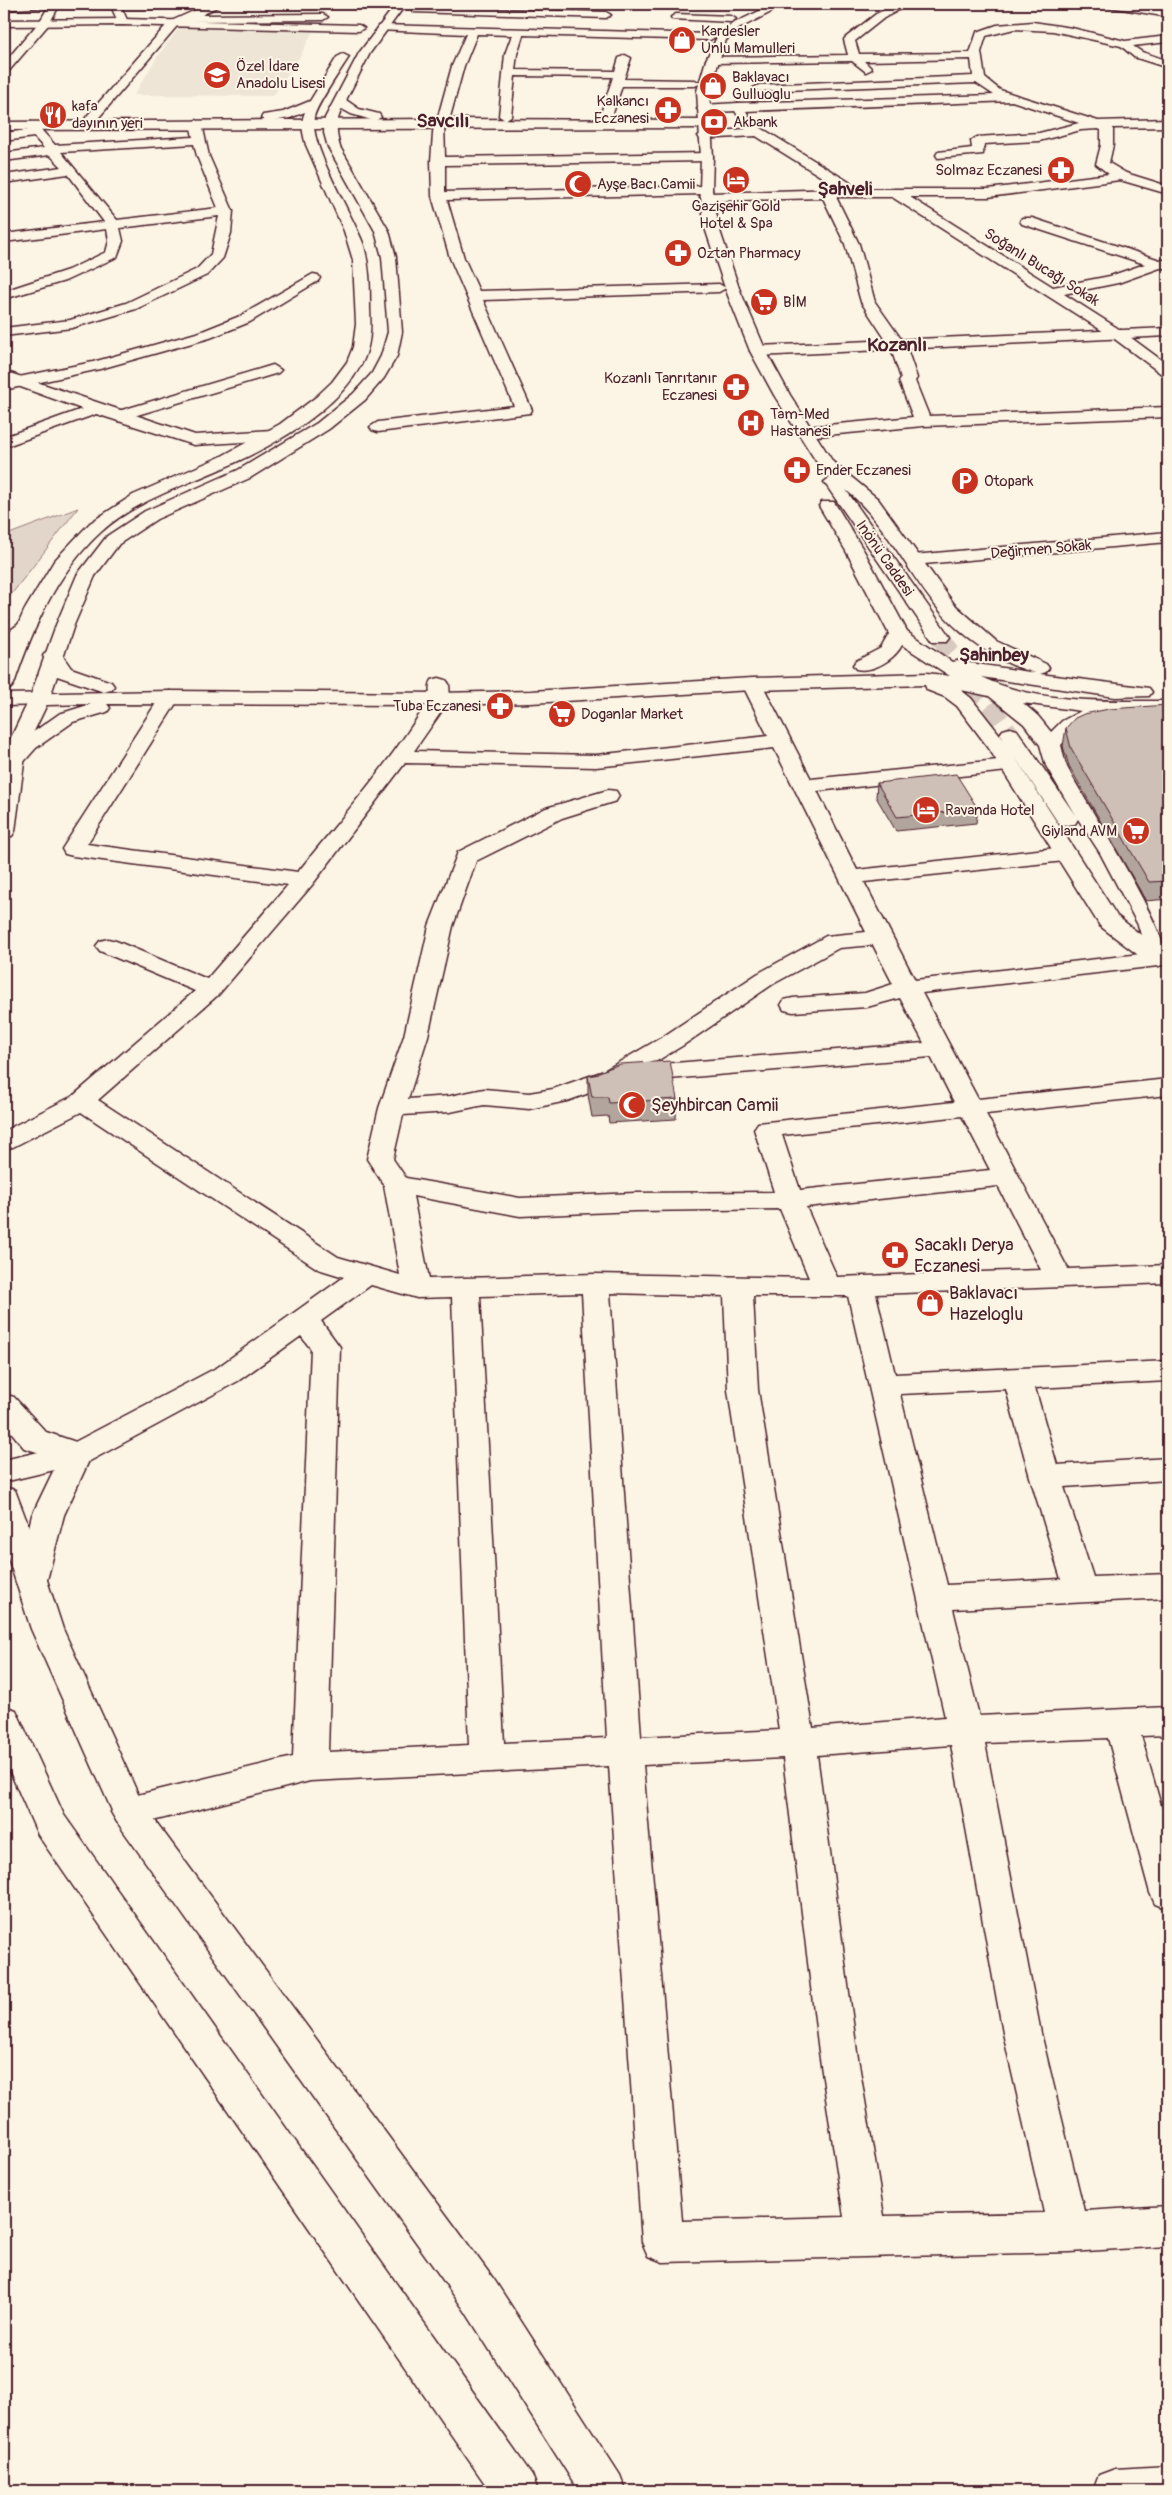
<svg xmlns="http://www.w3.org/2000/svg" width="1172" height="2495" font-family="Pangolin,sans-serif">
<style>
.built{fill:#eee5d7}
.green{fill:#e2d5ca;stroke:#967a7a}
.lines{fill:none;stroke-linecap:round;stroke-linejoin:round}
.primary-tunnel{stroke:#d8cac0;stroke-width:19;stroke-dasharray:19 9;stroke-linecap:butt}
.minor-casing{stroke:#4a1f2b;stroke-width:3}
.tertiary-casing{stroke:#4a1f2b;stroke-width:3}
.secondary-casing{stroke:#4a1f2b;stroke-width:3}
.primary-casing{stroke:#4a1f2b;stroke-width:3}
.minor{fill:#fcf5e5;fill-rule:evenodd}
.tertiary{fill:#fcf5e5;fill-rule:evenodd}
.secondary{fill:#fcf5e5;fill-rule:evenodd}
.primary{fill:#fcf5e5;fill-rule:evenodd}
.wall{fill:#b2a59d;stroke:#4a1f2b}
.building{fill:#cfc0b7;stroke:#4a1f2b}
.labels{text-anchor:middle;stroke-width:4;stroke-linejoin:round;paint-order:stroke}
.far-poi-label{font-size:15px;fill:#4a1f2b;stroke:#fcf5e5;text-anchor:start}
.far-street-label{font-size:15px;fill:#4a1f2b;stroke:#fcf5e5}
.poi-label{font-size:18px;fill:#4a1f2b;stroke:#fcf5e5;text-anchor:start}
.far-district-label{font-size:19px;font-weight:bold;fill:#4a1f2b;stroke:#fcf5e5}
</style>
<rect width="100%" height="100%" fill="#fcf5e5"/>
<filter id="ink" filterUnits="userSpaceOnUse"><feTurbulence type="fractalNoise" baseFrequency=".02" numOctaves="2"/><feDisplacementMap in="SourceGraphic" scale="10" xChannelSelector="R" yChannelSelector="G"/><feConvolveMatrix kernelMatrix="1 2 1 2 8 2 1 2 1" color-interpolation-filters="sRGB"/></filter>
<g filter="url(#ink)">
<polygon class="built" points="179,28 313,31 301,55 273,96 134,95 159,54"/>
<polygon class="green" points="78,508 4,604 4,536"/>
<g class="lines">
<polyline class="primary-tunnel" points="940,637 1010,734"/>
<g class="minor-casing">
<g id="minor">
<polygon points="4,4 48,4 43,7 4,10"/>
<polygon points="50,4 60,4 49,24 8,72 4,73 4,63 40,21"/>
<polygon points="110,4 120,4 128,22 127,24 119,24"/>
<polygon points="209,4 222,4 202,15 323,14 328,17 323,20 189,21 177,26 95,122 87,122 85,119 87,116 169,22"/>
<path d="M897,4H910L884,18L855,41L859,54L970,53L977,32L997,25L1033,22L1072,28L1125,41L1168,36V42L1133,46L1142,52L1168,61V68L1134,57L1121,46L1053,31L1014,29L986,36L981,52L985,78L1000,90L1098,121L1168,119V127L1113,128V145L1109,163L1126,173L1168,186V194L1120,180L988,197H910L1053,287L1110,276L1145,264L1022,224L1020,221L1022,218H1032L1160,260H1168V268H1160L1118,283L1064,294L1122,331L1168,365V377L1163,375L1112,337L892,197H836L859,244L875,302L906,346L917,378L915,381L929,416L1168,407V417L923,426L806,437L800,435L798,432L800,429L806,427L913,417L899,381L901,378L890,346L861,302L845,244L823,198L707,201L700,197L703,194L447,200L464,258L479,291L719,284L726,288L719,292L483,300L532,410L530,413L378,432L372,430L370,427L378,422L514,406L450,258L432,196L431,161L434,120H442L444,123L445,157L707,153L713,157L707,161L445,165V192L706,186L712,190L710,193L841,189L756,136L700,139L698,136L704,132L746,129L735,111L703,113L697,109L703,105L738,103L994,95L976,83L759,91L753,88L759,85L973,76L971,59L864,61L872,69L866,72L852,61L712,63L706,60L712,57L848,55L844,40L845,38L876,14ZM1012,101L1079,123L1039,133L977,137L971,141L972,148L938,152L936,155L938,158L983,154L984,144L1039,141L1081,130L1098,129L1101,130V145L1096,164L1109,174L988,189H855L849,182L753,123L746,111Z"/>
<polygon points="1105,4 1127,4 1168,11 1168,17 1110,7"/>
<polygon points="417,7 606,12 611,15 606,18 413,12 413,8"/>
<polygon points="676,14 731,16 736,19 731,22 672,19 671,17"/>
<polygon points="382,25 710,34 715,37 710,40 523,35 517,54 515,70 615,71 619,58 625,55 631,58 624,79 695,80 701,83 695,86 622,86 612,116 606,120 600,116 613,77 515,76 511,116 505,120 499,116 505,54 512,35 477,34 464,66 450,117 444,121 438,117 452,66 466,34 378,30 378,26"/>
<path d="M196,120L202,124L209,156L233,211L231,233L223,258L207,275L136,309L72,328L4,336V328L70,320L126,303L197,269L211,254L219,216L120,228L123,241L117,257L65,281L4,299V291L68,270L106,252L109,241L107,229L4,242V234L104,222L68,174L4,183V175L62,167L50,155L4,161V153L44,148L34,137L4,141V133L28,130L25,126L31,122L35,123L55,145L193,137L190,124ZM194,144L197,156L218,208L117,220L61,152Z"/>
<polygon points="313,274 318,275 320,278 318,281 250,322 210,338 100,369 4,390 4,380 93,362 200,332 240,316"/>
<polygon points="273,365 281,370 278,373 124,419 118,421 110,416 112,413"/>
<polygon points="96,404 102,406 104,409 102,412 4,447 4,437"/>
<polygon points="1168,532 1168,542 913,565 907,564 904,560 907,556 913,555"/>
<path d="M439,678L446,680L449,684L450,699L414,751L596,755L768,736L742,684L745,680H759L762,684L811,779L1008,759L1015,761L1018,765L1015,769L1008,771L817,791L857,870L1065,847L1073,849L1076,854L1073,859L1065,861L864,882L915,980L1158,952L1168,957L1166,964L1158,966L922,993L978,1099L1168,1079V1095L986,1114L1068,1269L1168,1265V1283L876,1294L895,1374L1168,1361V1381L1035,1388L1057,1465L1168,1458V1480L1064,1487L1093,1577L1168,1574V1598L953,1609L979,1716L1168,1707V1735L1141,1736L1168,1830V1909L1155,1904L1150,1893L1108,1738L985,1743L1041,2033L1084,2211L1168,2206V2246L1069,2252L663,2262L648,2256L642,2242L609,1766L310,1781L129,1827L117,1822L111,1812L117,1802L129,1797L293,1757L311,1349L301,1336L238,1381L88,1462L4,1482V1460L69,1445L218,1367L344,1277L318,1269L81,1112L13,1147L4,1149V1131L73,1096L195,991L100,951L96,946L100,941L108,939L116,941L207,979L288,885L73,856L65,854L62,849L160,697L163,693L170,691L177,693L180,697L87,844L298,872C342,817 391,762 428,701C432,695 427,687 432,680ZM774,748L866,932L826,936L757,974L664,1036L604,1071L553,1089L529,1093L484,1089L450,1096L408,1099L428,1036L453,926L476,861L562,818L616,801L619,796L616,791L608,790L546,808L458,852L429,926L404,1036L379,1108L367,1159L384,1185L400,1275L338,1257L98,1100L219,994L312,885L405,763L596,767ZM873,945L893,984L865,993L793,998L784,1000L781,1005L784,1010L793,1012L867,1007L900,998L924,1043L650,1065L682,1046L773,984L839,948ZM931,1057L954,1102L758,1123L754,1129L774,1192L635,1193L520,1198L406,1178L393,1159L403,1115L450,1112L484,1105L529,1109L567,1101L625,1080L633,1082ZM962,1116L990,1170L800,1190L782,1135ZM998,1186L1041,1270L837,1277L806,1207ZM413,1196L520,1216L635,1211L780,1209L809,1278L595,1274L429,1279ZM371,1285L417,1298L452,1297L469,1745L328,1752L340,1347L321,1321ZM582,1293L607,1738L504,1743L480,1296ZM610,1293L724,1296L728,1390L779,1730L641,1737ZM753,1296H848L945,1717L813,1728L758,1390ZM1006,1389L1030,1477L1061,1579L947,1585L900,1394ZM951,1745L1003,2033L1044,2213L884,2216L857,2052L817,1755ZM783,1758L819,2052L844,2217L682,2221L643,1765Z"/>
<polygon points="1168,2466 1168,2491 1093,2491 1099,2475 1115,2469"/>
</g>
</g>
<g class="tertiary-casing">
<g id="tertiary">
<polygon points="123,19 359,25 364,28 359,31 123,25 4,26 4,20"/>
<polygon points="438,119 705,120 711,124 705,128 4,130 4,122"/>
<polygon points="1168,328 1168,336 758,356 750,351 758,346"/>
<polygon points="4,371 195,435 272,430 280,435 272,440 194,445 90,412 4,381"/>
</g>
</g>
<g class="secondary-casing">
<g id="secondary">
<path d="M396,4H406L370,53L346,100L359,109L379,114L381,117L375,121L351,114L342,109C335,122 336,133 340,147L389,231L396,257L402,332L397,356L384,378L365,400L329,429L250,478L157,519L119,544L95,576L74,625L49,700L26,748L15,831L12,836L4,837L6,748L29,700L56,625L77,575L107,536L145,511L238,470L317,423L353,394L372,373L381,356L388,332L382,257L375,231L328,147L324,133L325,118L359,53Z"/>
<path d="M343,54L349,57C340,71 317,104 314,117C309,146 352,214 363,243C370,265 370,286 370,309C371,328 371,347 361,365C332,418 256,455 202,477C167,492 129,506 101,532C56,573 33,628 14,684L11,688L4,690V658L24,611L54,561L90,523L133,495L220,457L280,424L316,397L332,382L347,362L353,347L356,324L353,260L344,231L306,145C303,134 300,123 305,112L290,118L267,122L261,118L263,115L283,112L310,101L337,57Z"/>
<polygon points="4,1394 14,1397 46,1432 88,1446 92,1454 64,1515 47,1580 63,1629 142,1803 495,2281 620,2475 626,2491 579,2491 465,2311 117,1822 31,1629 4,1545 4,1487 15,1490 29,1527 32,1515 59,1459 24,1448 4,1423"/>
<polygon points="4,1706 16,1710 64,1815 532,2475 538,2491 490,2491 38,1835 4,1758"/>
</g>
</g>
<g class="primary-casing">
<g id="primary">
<path d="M774,4H787L740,28L726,40L709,91L713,157L712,190L719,228L739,288L766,351L790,395L833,462L878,499L954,604L996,641L1046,664L1049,668L1046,672L1040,674L1149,688L1152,692L1149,696L1115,697L981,677C1038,704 1106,701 1168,701V713H1107L1076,729L1061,745C1063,752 1064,760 1067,767C1083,800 1172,933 1166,964L1158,966L1150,964L1100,926L988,747L957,706L945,697L927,690L925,685L752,690L531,703L440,705L107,704L110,708L107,712L73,722L36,748L21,765L14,767L7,765L4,761L22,740L59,714L91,704L4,706V694L170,691L440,693L531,691L752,678L927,673L950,676L902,645C895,659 873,673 856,669L853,665L856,661L881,648L889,634L846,551L819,506L822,502H834L864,551L907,631L952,662L957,661L1036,673C1000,664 964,639 940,611C907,572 886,523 846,490L950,637L947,641H933L824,482L831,477L821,469L774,395L750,351L725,288L705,228L700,190L701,157L697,91L706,60L717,37L732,24ZM961,690L989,696L1024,724L1040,745L1046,766L1075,815L1017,730L1010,728L1003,730L1000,734L1004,740L971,698ZM1023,703L1081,711L1062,721L1051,732L1038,716ZM1013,754L1059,824L1067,825L1075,824L1078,819L1100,853L1138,925L1141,935L1117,916Z"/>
<path d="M27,621L34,623L36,627C30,637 15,647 4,650V635L20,623Z"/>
<polygon points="53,650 60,652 71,668 111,682 114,686 111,690 104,692 57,676 43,656 46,652"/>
</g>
</g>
<use href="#minor" class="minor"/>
<use href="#tertiary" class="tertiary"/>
<use href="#secondary" class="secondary"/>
<use href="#primary" class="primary"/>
</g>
<g class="wall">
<polygon points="1168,705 1168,899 1146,901 1069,766 1063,746 1066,728"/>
<polygon points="877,783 978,809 976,823 896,831 876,797"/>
<polygon points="599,1074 677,1099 676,1119 609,1123 608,1116 592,1117 588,1095 588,1076"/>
</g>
<g class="building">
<polygon points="1168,705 1168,881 1149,882 1071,748 1066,728 1075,718 1084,714 1109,709"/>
<polygon points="956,774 978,809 897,817 877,783"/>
<polygon points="670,1061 677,1099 609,1103 608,1097 592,1097 588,1076 599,1074 599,1072 620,1064"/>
</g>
</g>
<defs>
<g id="shop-disc" transform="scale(1.4375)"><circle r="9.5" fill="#c8321e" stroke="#fcf5e5"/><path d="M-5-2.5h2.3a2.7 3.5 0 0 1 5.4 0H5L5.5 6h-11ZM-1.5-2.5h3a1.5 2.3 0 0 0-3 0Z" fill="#fff"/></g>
<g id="school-disc" transform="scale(1.4375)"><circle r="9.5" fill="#c8321e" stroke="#fcf5e5"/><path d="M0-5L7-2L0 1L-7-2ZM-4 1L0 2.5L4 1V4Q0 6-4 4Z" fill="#fff"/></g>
<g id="pharmacy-disc" transform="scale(1.4375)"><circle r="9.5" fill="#c8321e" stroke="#fcf5e5"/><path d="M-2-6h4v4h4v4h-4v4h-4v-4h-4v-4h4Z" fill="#fff"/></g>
<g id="restaurant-disc" transform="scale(1.4375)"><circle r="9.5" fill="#c8321e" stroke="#fcf5e5"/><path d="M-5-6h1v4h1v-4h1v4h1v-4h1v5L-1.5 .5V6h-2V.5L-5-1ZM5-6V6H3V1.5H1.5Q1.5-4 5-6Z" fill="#fff"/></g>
<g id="bank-disc" transform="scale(1.4375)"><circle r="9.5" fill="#c8321e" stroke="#fcf5e5"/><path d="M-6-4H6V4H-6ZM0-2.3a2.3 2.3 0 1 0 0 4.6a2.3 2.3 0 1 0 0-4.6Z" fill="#fff"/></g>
<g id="hotel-disc" transform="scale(1.4375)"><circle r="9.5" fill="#c8321e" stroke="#fcf5e5"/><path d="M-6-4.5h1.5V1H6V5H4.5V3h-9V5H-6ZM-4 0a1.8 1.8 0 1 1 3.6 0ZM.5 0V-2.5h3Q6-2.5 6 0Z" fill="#fff"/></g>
<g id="mosque-disc" transform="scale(1.4375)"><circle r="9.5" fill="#c8321e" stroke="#fcf5e5"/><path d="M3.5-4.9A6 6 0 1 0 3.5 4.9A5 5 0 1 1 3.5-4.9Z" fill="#fff"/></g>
<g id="supermarket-disc" transform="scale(1.4375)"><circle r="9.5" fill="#c8321e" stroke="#fcf5e5"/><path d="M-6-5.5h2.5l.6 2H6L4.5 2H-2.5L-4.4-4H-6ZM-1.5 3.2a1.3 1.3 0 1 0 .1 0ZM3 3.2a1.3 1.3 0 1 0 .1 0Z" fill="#fff"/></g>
<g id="hospital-disc" transform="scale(1.4375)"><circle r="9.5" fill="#c8321e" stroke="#fcf5e5"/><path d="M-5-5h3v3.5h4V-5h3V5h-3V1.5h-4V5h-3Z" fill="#fff"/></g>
<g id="parking-disc" transform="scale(1.4375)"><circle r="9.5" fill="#c8321e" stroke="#fcf5e5"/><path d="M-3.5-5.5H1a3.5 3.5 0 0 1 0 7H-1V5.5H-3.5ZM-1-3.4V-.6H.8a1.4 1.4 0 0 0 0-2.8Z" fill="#fff"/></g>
</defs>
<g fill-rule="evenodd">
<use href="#shop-disc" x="682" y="40"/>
<use href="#school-disc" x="217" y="75"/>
<use href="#shop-disc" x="713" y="86"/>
<use href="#pharmacy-disc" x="668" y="110"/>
<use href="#restaurant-disc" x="53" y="115"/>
<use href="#bank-disc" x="714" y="122"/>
<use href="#pharmacy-disc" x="1061" y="170"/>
<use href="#hotel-disc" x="736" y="180"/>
<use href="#mosque-disc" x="578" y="184"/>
<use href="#pharmacy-disc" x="678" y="253"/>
<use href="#supermarket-disc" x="764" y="302"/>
<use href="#pharmacy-disc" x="736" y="387"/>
<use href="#hospital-disc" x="751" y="423"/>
<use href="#pharmacy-disc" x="797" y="470"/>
<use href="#parking-disc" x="965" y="481"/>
<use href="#pharmacy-disc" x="500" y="706"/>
<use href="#supermarket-disc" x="562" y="714"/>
<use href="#hotel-disc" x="926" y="810"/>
<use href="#supermarket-disc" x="1136" y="831"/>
<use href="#mosque-disc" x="632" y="1105"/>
<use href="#pharmacy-disc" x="895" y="1255"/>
<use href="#shop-disc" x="930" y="1303"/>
</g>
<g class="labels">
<g class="far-poi-label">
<text x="701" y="36">Kardesler<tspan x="701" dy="17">Unlu Mamulleri</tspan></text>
<text x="236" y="71">Özel İdare<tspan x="236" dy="17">Anadolu Lisesi</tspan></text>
<text x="732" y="82">Baklavacı<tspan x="732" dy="17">Gulluoglu</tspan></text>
<text x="649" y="106" text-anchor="end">Kalkancı<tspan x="649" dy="17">Eczanesi</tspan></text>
<text x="72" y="111">kafa<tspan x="72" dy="17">dayının yeri</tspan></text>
<text x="733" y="127">Akbank</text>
<text x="1042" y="175" text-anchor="end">Solmaz Eczanesi</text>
<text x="597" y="189">Ayşe Bacı Camii</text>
<text x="736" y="211" text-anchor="middle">Gazişehir Gold<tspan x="736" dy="17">Hotel &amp; Spa</tspan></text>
<text x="697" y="258">Oztan Pharmacy</text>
<text x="783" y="307">BİM</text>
<text x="717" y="383" text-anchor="end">Kozanlı Tanrıtanır<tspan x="717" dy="17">Eczanesi</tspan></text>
<text x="770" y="419">Tam-Med<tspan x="770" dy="17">Hastanesi</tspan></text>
<text x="816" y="475">Ender Eczanesi</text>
<text x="984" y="486">Otopark</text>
<text x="481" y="711" text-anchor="end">Tuba Eczanesi</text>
<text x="581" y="719">Doganlar Market</text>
<text x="945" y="815">Ravanda Hotel</text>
<text x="1117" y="836" text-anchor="end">Giyland AVM</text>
</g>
<g class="far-street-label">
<text transform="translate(1042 267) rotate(32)" y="5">Soğanlı Bucağı Sokak</text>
<text transform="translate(1041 549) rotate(-5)" y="5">Değirmen Sokak</text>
<text transform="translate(885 558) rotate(55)" y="5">Inönü Caddesi</text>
</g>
<g class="poi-label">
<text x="651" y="1111">Şeyhbircan Camii</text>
<text x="914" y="1251">Sacaklı Derya<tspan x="914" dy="21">Eczanesi</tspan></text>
<text x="949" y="1299">Baklavacı<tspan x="949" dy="21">Hazeloglu</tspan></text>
</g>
<g class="far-district-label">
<text x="443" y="127">Savcılı</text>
<text x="845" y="195">Şahveli</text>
<text x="897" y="351">Kozanlı</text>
<text x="994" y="661">Şahinbey</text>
</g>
</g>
<rect width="1172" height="2495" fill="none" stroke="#fcf5e5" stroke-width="20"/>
<rect x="10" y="10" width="1152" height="2475" fill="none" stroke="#4a1f2b" stroke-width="2" filter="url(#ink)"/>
</svg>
